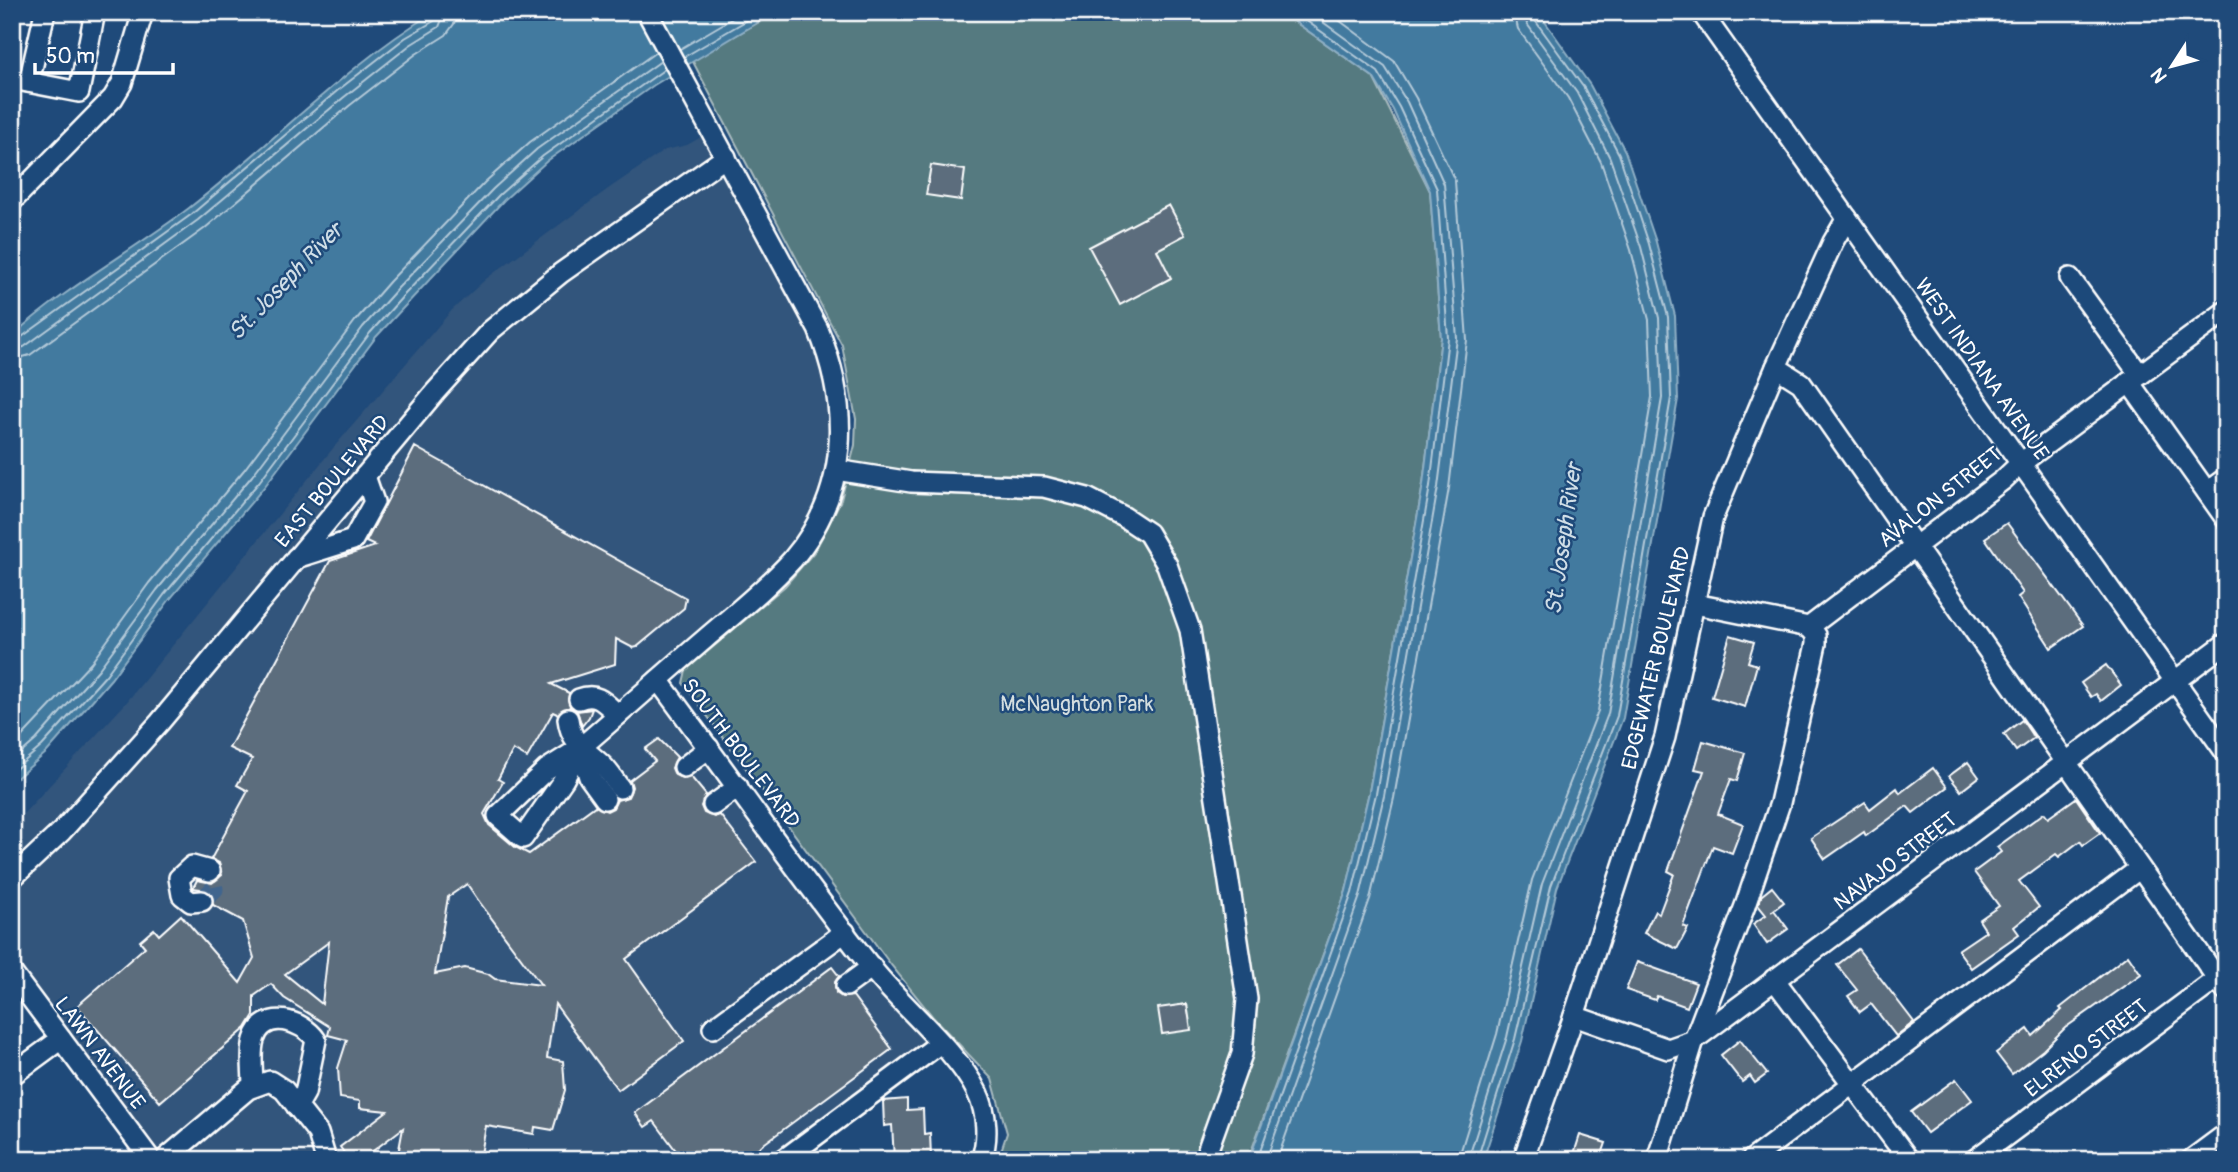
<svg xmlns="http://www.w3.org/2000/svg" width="2238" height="1172" font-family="Pangolin,sans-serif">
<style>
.built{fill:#31547b}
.green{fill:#557a80;stroke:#aabcc0;stroke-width:2}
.water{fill:#437a9f;stroke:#8eafc5;stroke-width:2}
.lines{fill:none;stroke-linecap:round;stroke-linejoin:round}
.shore{stroke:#b4cad9;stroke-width:2}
.building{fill:#5c6d7d;stroke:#fff;stroke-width:2;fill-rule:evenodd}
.minor-tunnel{stroke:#41658e;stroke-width:19;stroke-dasharray:19 10;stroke-linecap:butt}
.minor-casing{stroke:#fff;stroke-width:24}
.minor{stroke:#1f4a7a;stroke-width:19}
.labels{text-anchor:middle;stroke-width:5;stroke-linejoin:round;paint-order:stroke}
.street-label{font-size:21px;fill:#fff;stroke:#1f4a7a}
.park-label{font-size:21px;fill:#d4dedf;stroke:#1f4a7a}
.water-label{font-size:23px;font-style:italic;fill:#d0dee7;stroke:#1f4a7a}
</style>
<rect width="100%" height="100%" fill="#1f4a7a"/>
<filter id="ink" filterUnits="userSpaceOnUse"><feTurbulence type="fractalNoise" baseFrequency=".0143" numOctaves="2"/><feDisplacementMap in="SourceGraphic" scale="14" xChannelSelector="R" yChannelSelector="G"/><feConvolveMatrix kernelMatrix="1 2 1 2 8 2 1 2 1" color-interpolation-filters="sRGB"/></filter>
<g filter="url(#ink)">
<polygon class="built" points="710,132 829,361 834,470 791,558 656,680 937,1044 780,1160 151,1160 12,973 12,826 125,704 334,447 452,310 487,278 608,189 665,150 687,145"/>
<polygon class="green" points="777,12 1281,12 1373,77 1430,191 1441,338 1423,484 1369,792 1346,891 1248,1160 998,1160 1007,1133 992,1079 933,1017 891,965 683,683 686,670 785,586 815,551 841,500 855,445 856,419 842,345 692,60"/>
<g class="water">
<path d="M434,12H775L654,85L547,161L504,200L376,337L265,486L170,599L111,679L47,752L12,782V336C66,287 131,252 189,208C272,144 344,67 434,12Z"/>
<polygon points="1281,12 1538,12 1590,85 1625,151 1656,242 1675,316 1678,399 1623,718 1557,888 1522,1041 1483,1160 1249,1160 1346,891 1369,792 1423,484 1441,338 1430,191 1393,110 1373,77"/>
</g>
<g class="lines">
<g class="shore">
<polyline points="680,49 743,12"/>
<polyline points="684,57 761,12"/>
<polyline points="12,341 19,339 192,214 337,91 405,38 434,21 437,12"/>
<polyline points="12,349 24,347 198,220 343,98 410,45 439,27 445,12"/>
<polyline points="12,360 30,355 204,229 349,106 416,54 446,35 454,24 456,12"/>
<polyline points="12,747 91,663 149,583 244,470 355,321 390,281 485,182 530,142 656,52"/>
<polyline points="12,761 36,740 99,669 157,590 252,476 363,327 398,288 493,189 537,149 661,61"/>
<polyline points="12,772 42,746 106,675 164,595 259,482 370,333 405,294 499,195 543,156 665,69"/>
<polyline points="1257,1160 1352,893 1376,794 1430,486 1448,338 1437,189 1399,107 1378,72 1294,12"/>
<polyline points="1266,1160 1360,896 1384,796 1438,487 1457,338 1444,184 1407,102 1385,67 1309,12"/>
<polyline points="1277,1160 1370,899 1394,798 1449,488 1467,340 1455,181 1416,98 1394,61 1328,12"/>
<polyline points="1458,1160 1497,1034 1532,880 1598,711 1652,397 1649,320 1631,250 1601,162 1568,98 1518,29 1514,12"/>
<polyline points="1468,1160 1507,1037 1542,884 1608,714 1662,398 1659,318 1641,247 1610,158 1577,93 1527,24 1524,12"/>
<polyline points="1477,1160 1515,1039 1551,886 1617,716 1671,398 1668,317 1649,244 1619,154 1584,88 1534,19 1533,12"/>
</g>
</g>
<g class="building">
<polygon points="931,165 965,170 961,200 926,195"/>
<polygon points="1169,205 1185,235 1157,250 1171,278 1120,305 1089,247"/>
<path d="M415,447L686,598L684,608L637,647L633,648L616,639L615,664L551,684L569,693L570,707L557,714L553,712L527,758L513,750L498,779L503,782L484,814L489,825L515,847L529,854L595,806L607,811L613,808L617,800L628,797L632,787L630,780L655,761L645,749L659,739L677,757L672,768L675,775L685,779L691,777L706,795L701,806L704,813L714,817L720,815L756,862L626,959L684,1041L618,1090L555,1004L547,1058L563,1061L565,1090L553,1130L535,1127L534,1134L486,1126L480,1160H397L403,1128L361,1160H349L340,1147L387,1111L360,1108V1101L340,1098L338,1068L347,1040L328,1035L330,1027L284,998L271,984L254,996V1015L246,1028L160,1102L77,1006L145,947L140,941L154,929L159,935L181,915L240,983L254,958L243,921L213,905L212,895L208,890L193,888L197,880L212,883L222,875L219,863L211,859L248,791L237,785L252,759L229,748L330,561L375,546L366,542ZM467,884L478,900L541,985L495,979L488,974L465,968L435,974L448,897ZM329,942L322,1004L285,974Z"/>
<polygon points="2007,523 2083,626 2051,648 2018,597 2023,593 1985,538"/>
<polygon points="1730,635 1754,642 1748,662 1757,665 1745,707 1712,697"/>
<polygon points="2106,665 2121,685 2101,701 2096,694 2091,697 2081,683"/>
<polygon points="592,709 589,717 582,726 577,711"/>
<polygon points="2022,720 2034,738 2016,751 2004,734"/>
<polygon points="1703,741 1745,753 1737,781 1731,779 1718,814 1743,824 1732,853 1713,846 1683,926 1688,928 1677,949 1644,933 1655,911 1659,914 1674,874 1668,871 1704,771 1695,769"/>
<polygon points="1968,762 1979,777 1961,791 1949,776"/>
<polygon points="1933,768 1947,787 1913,813 1907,806 1866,836 1864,832 1825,859 1811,838 1865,802 1870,809 1897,788 1900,793"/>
<polygon points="2076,798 2100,833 2083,845 2080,841 2059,857 2056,854 2019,881 2039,907 2014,927 2019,934 1971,968 1958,950 1986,931 1979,920 1999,906 1974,872 2001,852 1997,847 2044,813 2048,818"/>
<polygon points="1772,887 1784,902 1771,912 1774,910 1788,929 1767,944 1753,924 1766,915 1758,905 1762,895"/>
<polygon points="1858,949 1914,1022 1896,1036 1871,1004 1860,1012 1848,996 1857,990 1837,965"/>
<polygon points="2128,955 2141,974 2065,1028 2043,1050 2012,1074 1996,1053 2028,1029 2033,1036 2062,1010 2060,1008"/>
<polygon points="1637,962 1696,983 1687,1007 1657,996 1655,1000 1626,990"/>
<polygon points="832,967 839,976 835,982 836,993 842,997 853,996 892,1049 742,1160 683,1160 654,1121 645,1127 635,1113"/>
<polygon points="1187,1004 1191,1030 1162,1034 1158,1008"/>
<polygon points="1740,1040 1767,1074 1755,1083 1750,1076 1742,1082 1721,1055"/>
<polygon points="1956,1079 1972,1100 1927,1133 1911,1112"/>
<polygon points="907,1099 907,1110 923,1109 924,1134 930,1133 931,1157 894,1159 892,1125 884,1126 883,1101"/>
<polygon points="1580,1135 1606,1143 1600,1160 1572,1160"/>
</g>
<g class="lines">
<polyline class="minor-tunnel" points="202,901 214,889 210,871"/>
<g class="minor-casing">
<g id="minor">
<polyline points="1701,12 2226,753"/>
<polyline points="12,79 79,92 95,12"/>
<polyline points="29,82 45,12"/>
<polyline points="12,201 113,98 122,83 143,12"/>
<polyline points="2070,278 2140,375"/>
<polyline points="1776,367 1801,383 2226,991"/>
<polyline points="2129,382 2226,519"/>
<polyline points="836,470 911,482 1044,487 1087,498 1124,517 1148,533 1167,565 1190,630 1247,999 1242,1054 1204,1160"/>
<polyline points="2207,492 2226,478"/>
<polyline points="296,558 353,540 374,502 365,476"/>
<polyline points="1695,604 1809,627 2003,480 2021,463 2226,311"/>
<path d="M658,680C730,776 799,876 874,971C904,1008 957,1051 977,1092C987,1112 989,1139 981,1160"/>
<path d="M579,699C598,692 605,703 618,715"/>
<path d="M568,719C571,743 585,749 602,765C609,771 614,780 620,788"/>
<path d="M580,748L564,779L523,838L498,816L547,769L580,748C622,712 663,675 705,639C734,614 766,589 792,560C850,492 850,407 818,329L647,12"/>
<polyline points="580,748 589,777 605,799"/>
<polyline points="684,767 709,748"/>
<polyline points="713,805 738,787"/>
<polyline points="12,878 62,831 160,722 435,392 490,331 561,273 726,157"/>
<polyline points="202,901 191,902 182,895 179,878 192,866 210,871"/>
<polyline points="12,973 151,1160"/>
<polyline points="1774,979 1909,1160"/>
<polyline points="846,986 872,967"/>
<polyline points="1574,1016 1668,1049 1694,1040 2226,643"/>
<polyline points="713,1028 845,932"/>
<polyline points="12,1075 61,1039"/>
<path d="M253,1086C253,1072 250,1053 254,1040C263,1008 303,1020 316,1040L305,1093L297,1107"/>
<polyline points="164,1160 248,1089 270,1081 284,1090 318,1133 326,1160"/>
<polyline points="783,1160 939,1044"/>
<polyline points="1523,1160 1574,1016 1665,737 1713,517 1776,367 1833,242 1847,218"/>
<polyline points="1657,1160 1694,1040 1745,906 1780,803 1816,644 1816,635 1809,627"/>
<polyline points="1751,1160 2139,869"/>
<polyline points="1974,1160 2226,972"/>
<polyline points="2191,1160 2226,1134"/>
</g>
</g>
<use href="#minor" class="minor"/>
</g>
</g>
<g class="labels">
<g class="street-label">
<text transform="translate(1982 369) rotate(55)" y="7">WEST INDIANA AVENUE</text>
<text transform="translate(332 481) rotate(-50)" y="7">EAST BOULEVARD</text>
<text transform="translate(1940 497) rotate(-38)" y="7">AVALON STREET</text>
<text transform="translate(1656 658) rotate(-76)" y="7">EDGEWATER BOULEVARD</text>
<text transform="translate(741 753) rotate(53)" y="7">SOUTH BOULEVARD</text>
<text transform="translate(1895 861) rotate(-37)" y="7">NAVAJO STREET</text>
<text transform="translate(2086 1048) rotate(-37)" y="7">ELRENO STREET</text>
<text transform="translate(100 1053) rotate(53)" y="7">LAWN AVENUE</text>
</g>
<g class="park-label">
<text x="1077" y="711">McNaughton Park</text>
</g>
<g class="water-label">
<text transform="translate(285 281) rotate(-46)" y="8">St. Joseph River</text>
<text transform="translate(1563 539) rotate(-82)" y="8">St. Joseph River</text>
</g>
</g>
<rect width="2238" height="1172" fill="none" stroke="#1f4a7a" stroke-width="42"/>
<rect x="21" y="21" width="2196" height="1130" fill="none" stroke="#fff" stroke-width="2.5" filter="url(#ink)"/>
<g transform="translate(2172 66) rotate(234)" stroke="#1f4a7a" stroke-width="5" paint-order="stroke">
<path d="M0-5L12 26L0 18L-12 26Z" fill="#ffffff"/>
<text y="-10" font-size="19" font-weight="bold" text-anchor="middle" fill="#ffffff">N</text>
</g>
<path d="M35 63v10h138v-10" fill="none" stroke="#ffffff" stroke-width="3.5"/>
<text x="46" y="63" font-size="21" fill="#ffffff" stroke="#1f4a7a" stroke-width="5" paint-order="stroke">50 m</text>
</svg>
